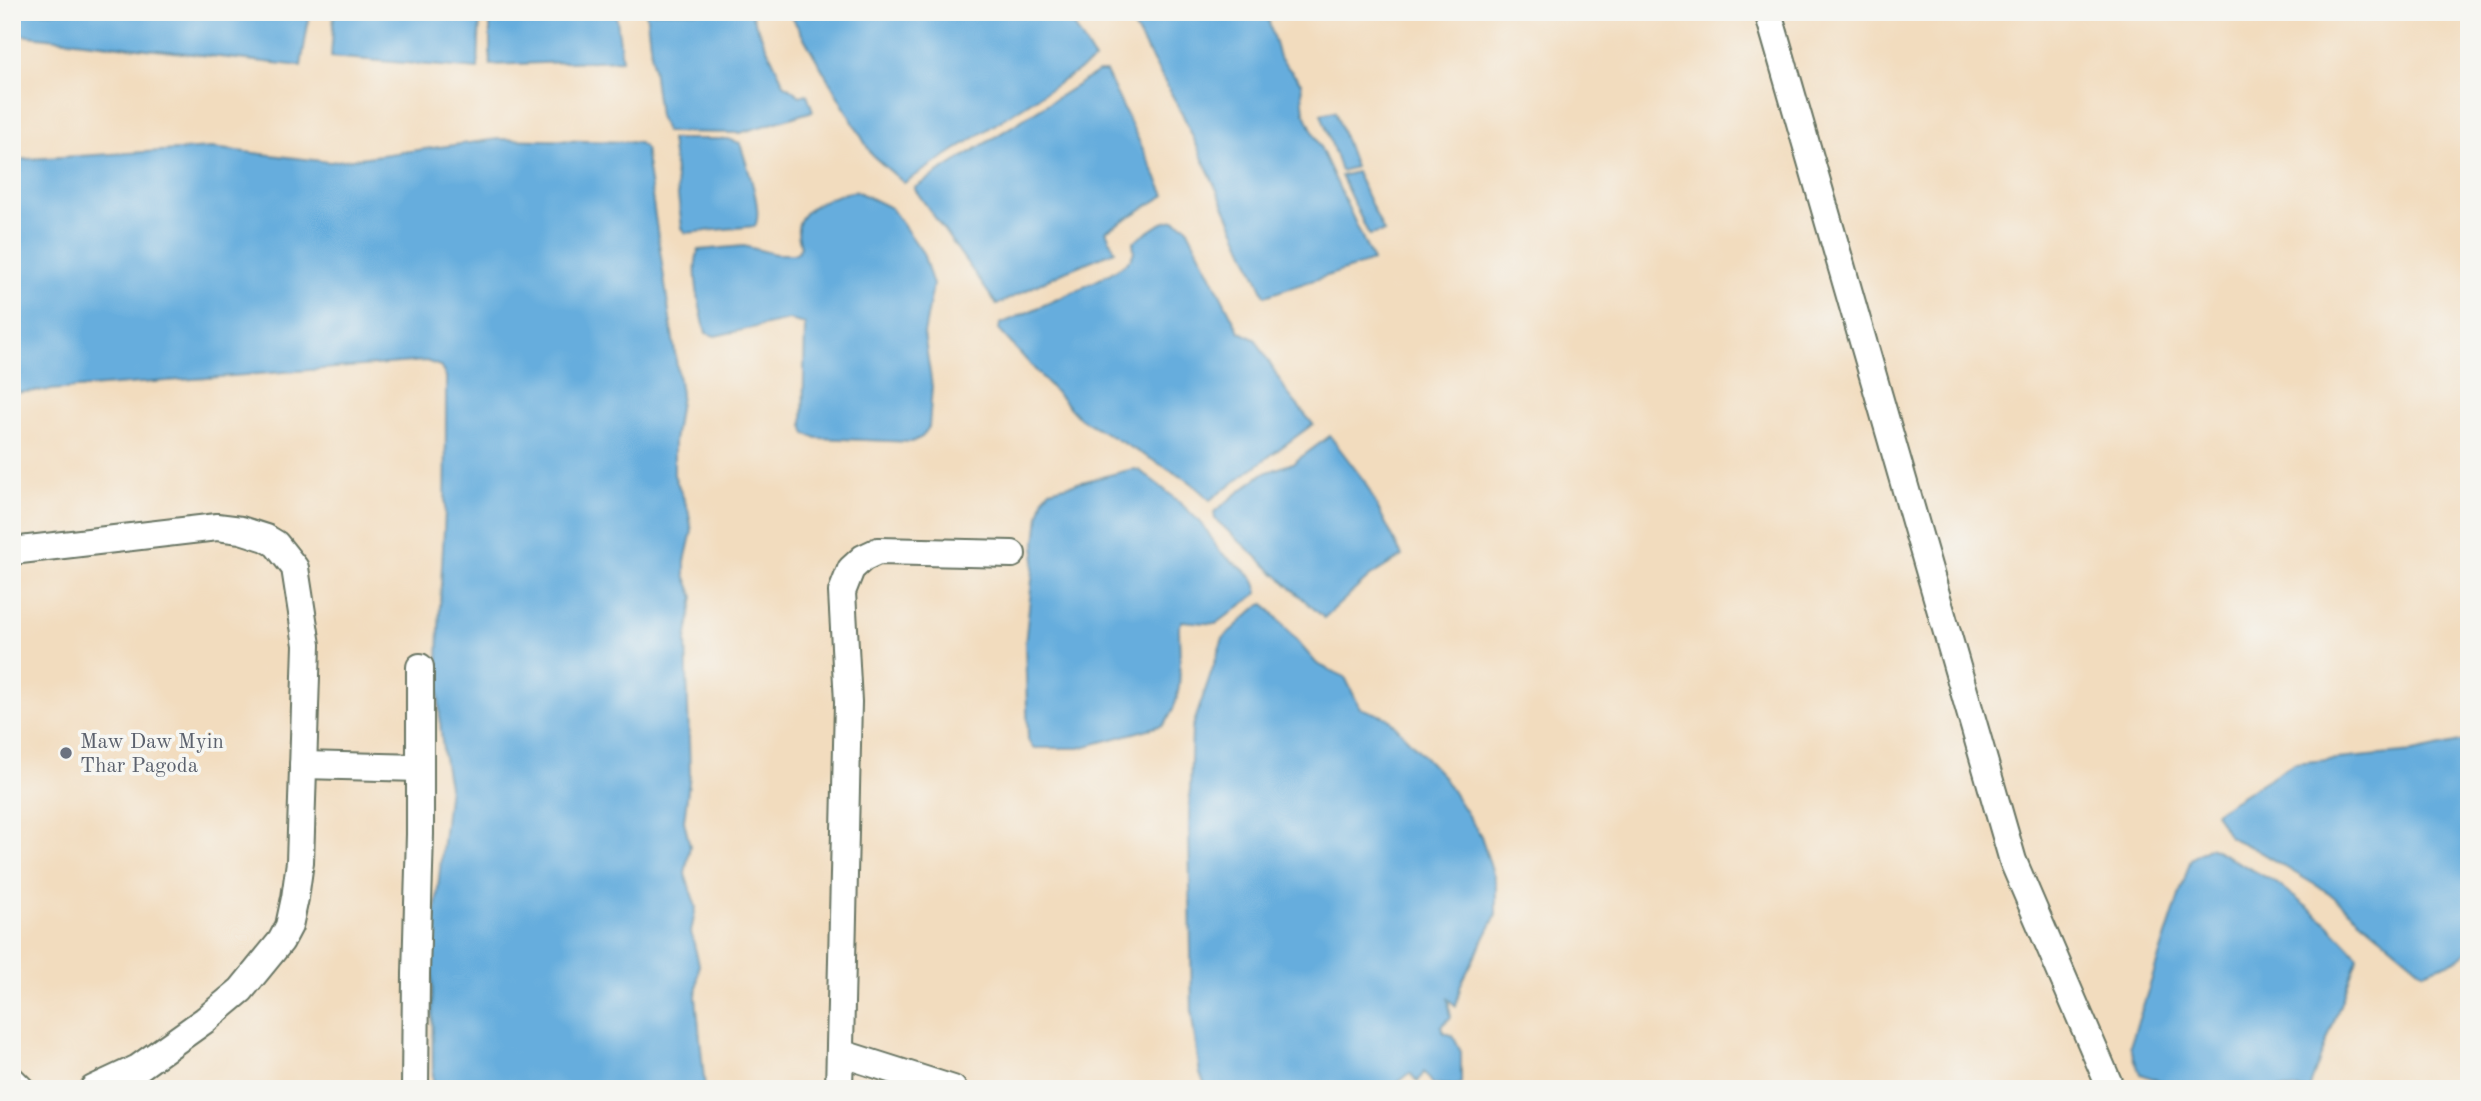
<svg xmlns="http://www.w3.org/2000/svg" width="2481" height="1101" font-family="'Old Standard TT',serif">
<style>
.water{fill:#66addd;stroke:#427588;stroke-width:2}
.lines{fill:none;stroke-linecap:round;stroke-linejoin:round}
.minor-casing{stroke:#697564;stroke-width:30}
.minor{stroke:#fff;stroke-width:26}
.worship-dot{fill:#6b7280;stroke:#f6f6f2;stroke-width:2.5}
.labels{text-anchor:middle;stroke-width:7;stroke-linejoin:round;paint-order:stroke}
.worship-label{font-size:21px;fill:#5b616d;stroke:#f6f6f2;text-anchor:start}
</style>
<rect width="100%" height="100%" fill="#f6f6f2"/>
<filter id="ink" filterUnits="userSpaceOnUse"><feTurbulence type="fractalNoise" baseFrequency=".0143" numOctaves="2"/><feDisplacementMap in="SourceGraphic" scale="14" xChannelSelector="R" yChannelSelector="G"/><feConvolveMatrix kernelMatrix="1 2 1 2 8 2 1 2 1" color-interpolation-filters="sRGB"/></filter>
<filter id="wash" filterUnits="userSpaceOnUse"><feTurbulence type="fractalNoise" baseFrequency=".00686" numOctaves="4" result="noise"/><feDisplacementMap in="SourceGraphic" scale="28" xChannelSelector="R" yChannelSelector="G"/><feGaussianBlur stdDeviation="1.57" result="paint"/><feColorMatrix in="noise" values="0 0 0 0 0 0 0 0 0 0 0 0 0 0 0 0 0 1.4 0 .05"/><feComposite in="paint" operator="in"/></filter>
<g filter="url(#wash)">
<rect width="100%" height="100%" fill="#f2dcbe"/>
<g class="water">
<polygon points="12,12 310,12 301,66 12,34"/>
<polygon points="334,12 480,12 478,69 331,57"/>
<polygon points="490,12 616,12 622,60 490,65"/>
<polygon points="646,12 750,12 784,84 800,96 807,94 813,111 740,133 666,132 659,116"/>
<polygon points="789,12 1066,12 1095,60 904,183 872,155"/>
<polygon points="1126,12 1266,12 1279,57 1301,83 1304,112 1373,261 1265,296 1182,113"/>
<polygon points="1098,72 1106,72 1165,195 1106,231 1115,251 1063,272 997,305 914,188"/>
<polygon points="1335,111 1355,167 1341,171 1321,114"/>
<path d="M498,139L628,142L639,143L645,148L681,394L674,442V475L688,509L692,531L685,561V575L694,597L686,640L690,774L684,821L690,846L685,874L696,907L691,932L699,964L696,997L705,1089H433L432,943L449,786C430,696 441,600 445,510C446,465 446,421 446,377L440,366L426,361L12,393V160L212,148L330,162Z"/>
<path d="M671,139H728L740,143C745,161 764,210 755,226L686,233L682,228Z"/>
<polygon points="1356,172 1384,232 1369,235 1341,176"/>
<path d="M856,191L891,208L923,253L933,285L924,334L932,386L929,427L922,437L912,442L817,438L806,434L803,425L805,324L789,320L715,336L706,333C701,313 690,269 699,250L744,246L775,254H796L801,247C800,241 797,235 798,229C799,206 837,194 856,191Z"/>
<path d="M1174,220L1186,226L1239,331L1256,340L1288,394L1313,424L1210,500L1189,481L1078,417L999,330L1000,324C1025,313 1119,275 1131,258C1135,252 1134,249 1133,242L1162,223Z"/>
<polygon points="1330,436 1365,482 1402,556 1369,577 1324,618 1215,519 1214,512 1262,474 1293,463"/>
<path d="M1133,469L1139,470C1162,487 1185,505 1204,527C1210,534 1213,543 1219,550C1233,566 1254,569 1258,593L1216,624L1182,621L1179,627C1179,658 1186,701 1163,725L1079,748H1033L1028,740L1025,644L1039,515L1044,497L1050,490Z"/>
<polygon points="1265,604 1317,664 1345,677 1360,708 1388,718 1442,775 1481,836 1496,884 1496,915 1461,984 1456,1006 1448,999 1451,1017 1441,1026 1443,1032 1453,1036 1461,1052 1461,1084 1454,1086 1433,1084 1424,1072 1418,1082 1410,1073 1390,1089 1207,1089 1200,1074 1192,1018 1189,821 1192,729 1223,638 1258,606"/>
<polygon points="2469,740 2469,950 2459,959 2424,972 2329,893 2253,848 2229,837 2215,812 2294,763 2413,752"/>
<polygon points="2210,847 2275,882 2325,921 2358,956 2309,1089 2185,1089 2140,1074 2130,1046 2191,859"/>
</g>
</g>
<g filter="url(#ink)">
<g class="lines">
<g class="minor-casing">
<g id="minor">
<polyline points="1768,12 2013,861 2111,1089"/>
<polyline points="12,551 217,527 241,530 266,538 276,544 295,568 307,645 300,862 295,898 289,926 281,941 241,990 205,1020 138,1068 93,1089"/>
<polyline points="303,765 420,768"/>
<polyline points="840,1053 953,1089"/>
<polyline points="12,1080 21,1089"/>
<polyline points="415,1089 416,974 420,834 420,667"/>
<polyline points="839,1089 848,702 842,592 851,569 863,558 878,551 1012,554"/>
</g>
</g>
<use href="#minor" class="minor"/>
</g>
</g>
<circle class="worship-dot" cx="66" cy="753" r="7"/>
<g class="labels">
<g class="worship-label">
<text x="80" y="748">Maw Daw Myin<tspan x="80" dy="24">Thar Pagoda</tspan></text>
</g>
</g>
<rect width="2481" height="1101" fill="none" stroke="#f6f6f2" stroke-width="42"/>
</svg>
